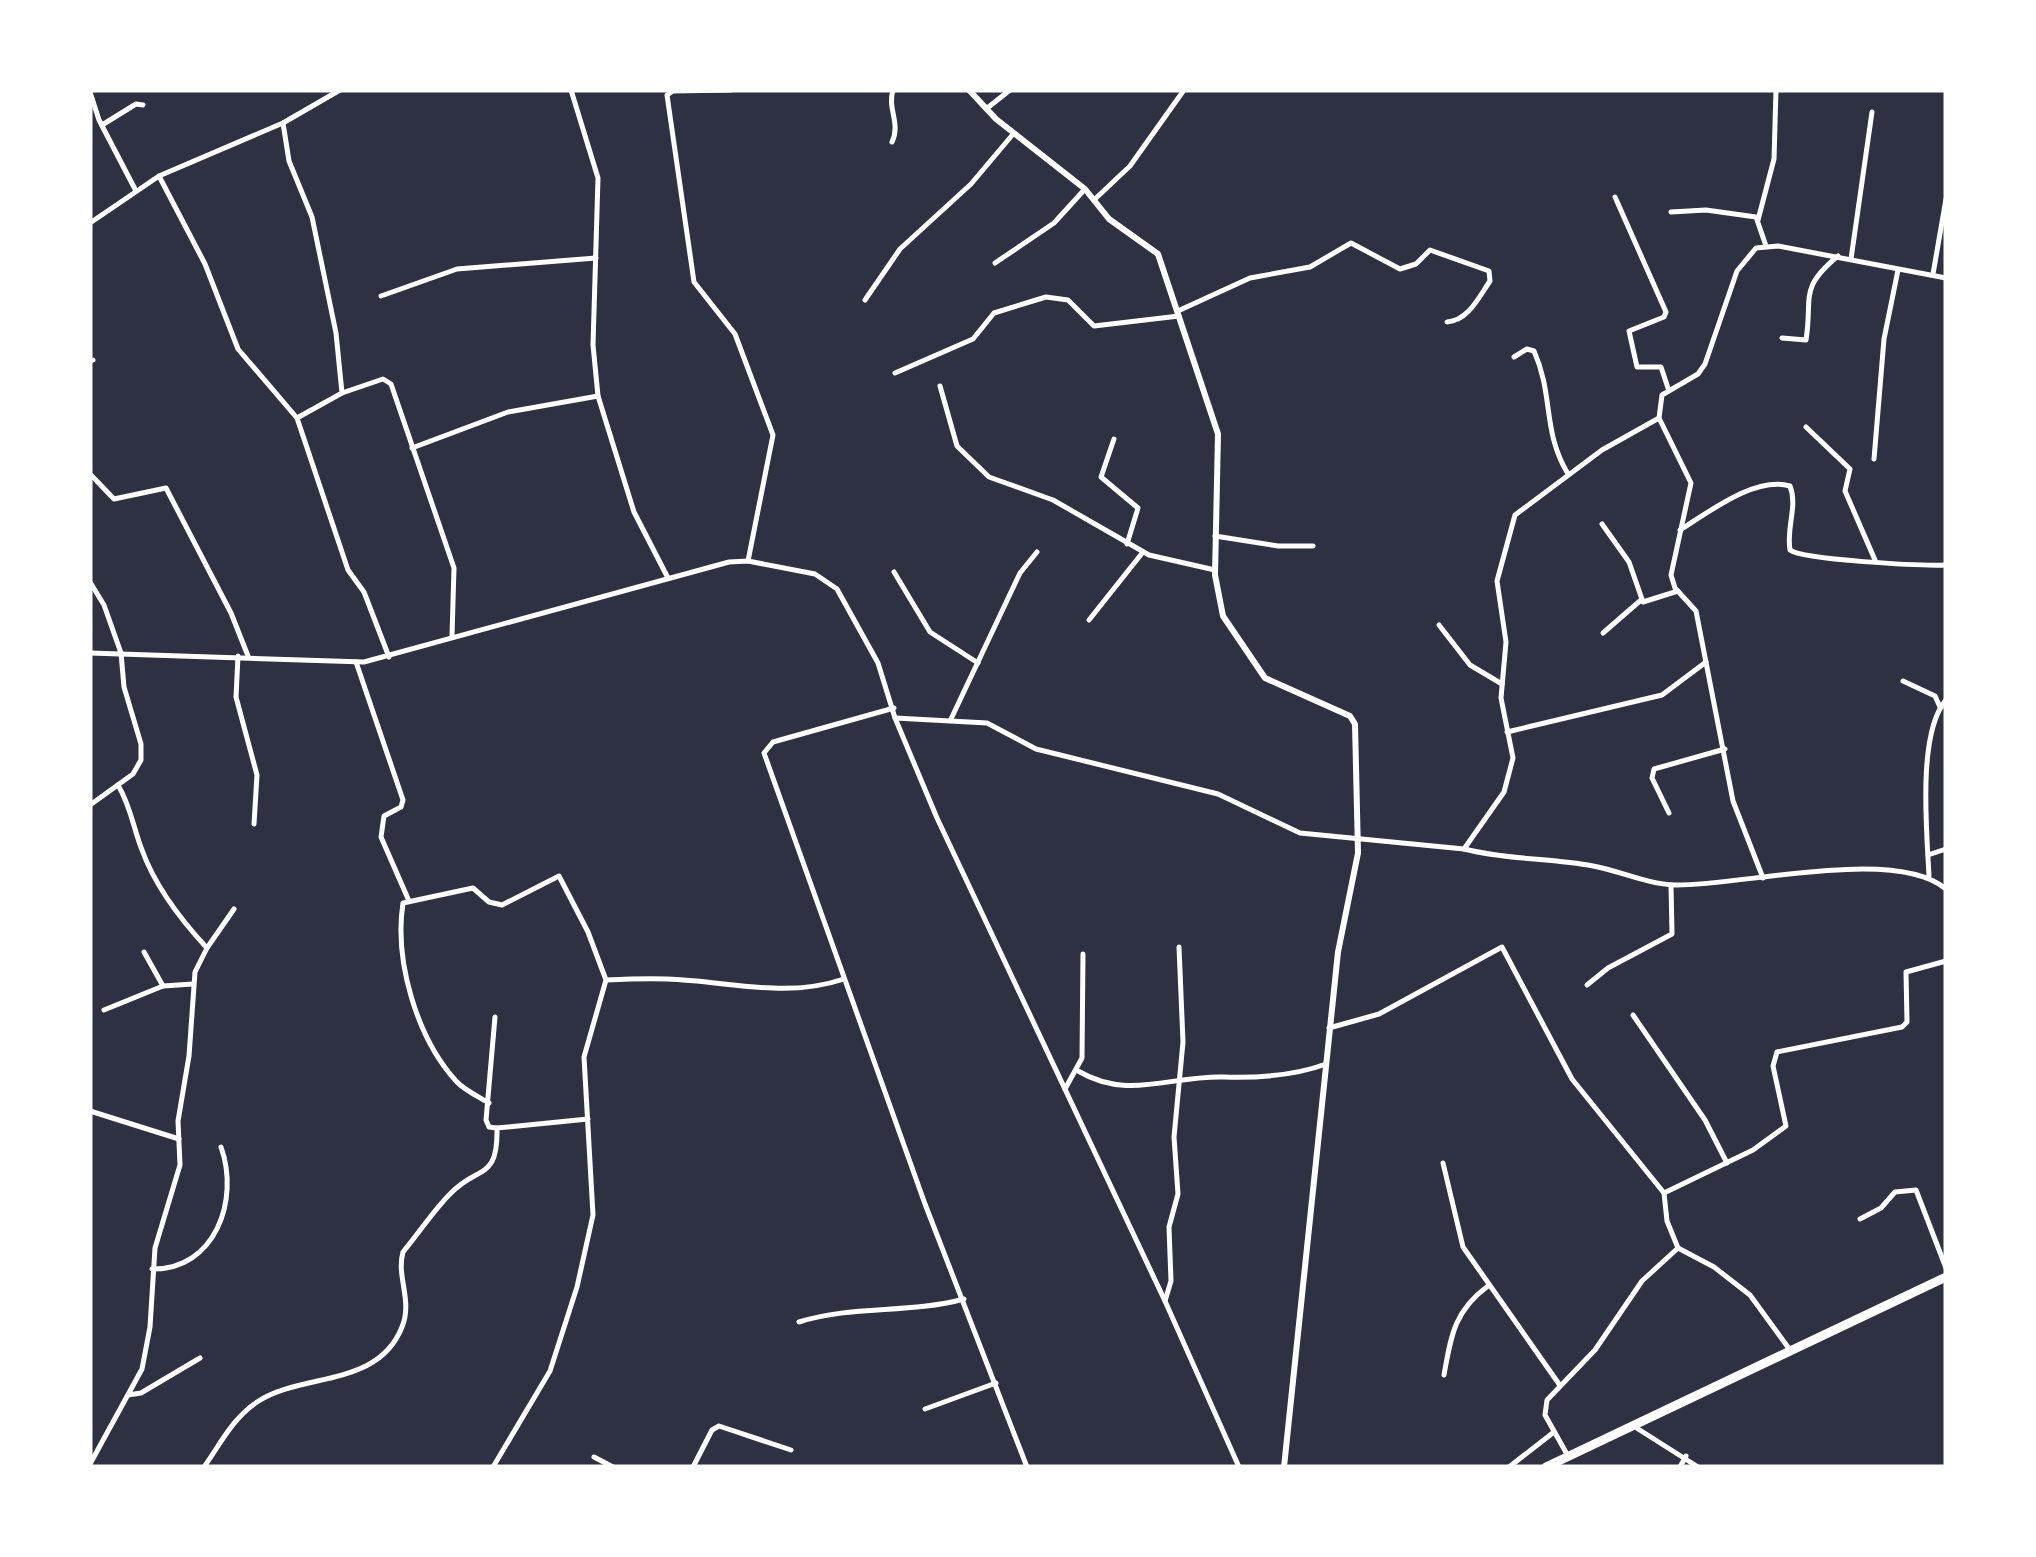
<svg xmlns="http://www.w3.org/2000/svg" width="2036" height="1557" font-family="'IBM Plex Sans',sans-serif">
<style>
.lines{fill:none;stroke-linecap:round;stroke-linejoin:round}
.minor{stroke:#fff;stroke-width:5}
.tertiary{stroke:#fff;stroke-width:6}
.primary{stroke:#fff;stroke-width:9}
</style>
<rect width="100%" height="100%" fill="#2d3142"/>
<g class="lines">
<g class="minor">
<polyline points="571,90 598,178 593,345 598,396 634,512 668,578"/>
<polyline points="731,90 673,91 667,95 694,282 735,334 773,435 748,561"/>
<polyline points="90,92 99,120 136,191"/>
<polyline points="986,109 1010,90"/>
<polyline points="283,123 289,161 312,217 336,333 342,393 297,418 348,570 364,592 389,657"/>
<polyline points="102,125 136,104 143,105"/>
<path d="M892,142C901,123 887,109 893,90"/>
<polyline points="159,176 205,264 238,349 297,418"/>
<polyline points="1615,197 1666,312 1664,317 1629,331 1637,367 1661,367 1669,391"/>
<polyline points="1094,200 1130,166 1184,90"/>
<polyline points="1671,212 1706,210 1756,217 1766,246"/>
<polyline points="1758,220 1774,159 1776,90"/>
<polyline points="90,223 159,176 283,123 340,90"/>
<polyline points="1851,259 1872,112"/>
<polyline points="995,263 1054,223 1085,189"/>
<polyline points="1933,274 1946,199"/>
<polyline points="381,296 457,269 596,258"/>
<polyline points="865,300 900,249 971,184 1014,133"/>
<path d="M1180,310L1250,278L1310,267L1351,243L1400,269L1416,264L1430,250L1489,271L1490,281C1479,297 1468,321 1447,322"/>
<path d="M1782,338L1806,340C1813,297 1798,289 1838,256"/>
<path d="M1514,357L1527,349L1534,351C1554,396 1542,431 1568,474"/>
<polyline points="90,361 93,360"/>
<polyline points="895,373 973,339 994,313 1046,297 1068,300 1094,326 1179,316"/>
<polyline points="940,386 957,446 989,477 1053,500 1149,555 1215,570"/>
<polyline points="342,393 383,379 391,384 454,568 452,636"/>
<polyline points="1659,418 1691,483 1671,575 1675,588 1696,611 1733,801 1763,878"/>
<polyline points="1806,427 1850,469 1845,491 1875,560"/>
<polyline points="1114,439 1101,477 1138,508 1127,544"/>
<polyline points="412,448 508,412 598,396"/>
<polyline points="1874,459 1884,339 1898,270"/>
<polyline points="90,474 114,499 166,488 231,613 248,656"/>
<polyline points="1602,524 1629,562 1643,602 1678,591"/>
<path d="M1680,530C1709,512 1755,476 1790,486C1798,506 1786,528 1790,550C1803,560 1922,566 1946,565"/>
<polyline points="1215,536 1278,546 1313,546"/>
<polyline points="894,572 930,632 978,663"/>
<polyline points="90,582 104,605 121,653 124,687 141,744 141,760 133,774 90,805"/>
<polyline points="1089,620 1143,552"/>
<polyline points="1439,625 1470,665 1502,684"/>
<polyline points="1603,633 1641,600"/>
<polyline points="90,653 364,662 729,562 748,561 815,574 837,589 878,663 895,718 937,818 1165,1301 1239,1467"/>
<polyline points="238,656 236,697 257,775 254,824"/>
<polyline points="356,662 403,800 401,807 384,816 381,837 409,901"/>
<polyline points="1903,681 1935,696 1940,707"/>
<polyline points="894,708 773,742 764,753 925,1204 1027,1467"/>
<polyline points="895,718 987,723 1036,749 1218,794 1300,833 1464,849 1504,792 1513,758 1501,698 1506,642 1497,581 1515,515 1602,450 1659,418 1662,395 1698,374 1705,364 1737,271 1756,248 1778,246 1946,278"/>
<polyline points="951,719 1020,573 1037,552"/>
<polyline points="1507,732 1662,695 1706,662"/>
<polyline points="1669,813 1652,778 1654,769 1725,749"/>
<path d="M1464,849C1507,860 1550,858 1593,866C1620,871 1647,884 1675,885C1742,886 1895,846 1946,889"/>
<polyline points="1928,855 1946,849"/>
<path d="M1929,876C1927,833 1917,733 1946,700"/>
<polyline points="207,948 234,909"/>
<polyline points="144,952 163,986 193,984"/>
<path d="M606,980C626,979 647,978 667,979C728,981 785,999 844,979"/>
<polyline points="1587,985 1608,968 1672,934 1671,885"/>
<polyline points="104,1010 163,986"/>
<polyline points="1633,1015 1705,1120 1727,1163"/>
<polyline points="495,1017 486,1120 489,1127 497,1128"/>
<polyline points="1329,1028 1379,1014 1502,947 1572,1079 1664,1193 1667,1221 1678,1248 1714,1267 1750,1295 1790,1350"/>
<path d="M1078,1071C1129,1101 1171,1075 1224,1077C1258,1078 1294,1076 1326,1064"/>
<polyline points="1065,1089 1082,1058 1083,954"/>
<path d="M489,1103C479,1097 464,1090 456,1081C417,1038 394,961 403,903L473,888L489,902L502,905L559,876L588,932L606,980L584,1057L593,1215L577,1287L550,1371L493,1467"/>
<polyline points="90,1111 179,1139"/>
<polyline points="1443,1163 1463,1247 1559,1384"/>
<polyline points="1664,1193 1753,1150 1786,1126 1773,1066 1777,1052 1902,1027 1907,1022 1906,972 1946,961"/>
<polyline points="1860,1219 1881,1208 1895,1192 1916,1190 1946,1268"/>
<path d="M152,1269C215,1270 240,1200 221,1147"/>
<polyline points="1165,1301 1171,1281 1169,1227 1178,1194 1174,1137 1183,1042 1179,947"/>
<path d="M799,1322C852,1305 909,1314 964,1299"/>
<path d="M1444,1375C1451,1336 1454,1311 1488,1286"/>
<polyline points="128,1395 141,1393 200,1358"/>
<polyline points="925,1409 996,1383"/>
<polyline points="1635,1427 1698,1467"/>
<polyline points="1568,1456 1545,1415 1547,1400 1595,1350 1642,1281 1678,1248"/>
<polyline points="594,1457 613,1467"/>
<path d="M90,1464L142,1369L150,1327L155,1248L180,1165L178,1121L189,1056L195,972L207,948C181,920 155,886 142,850C133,827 131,807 118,785"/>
<path d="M204,1467C221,1443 232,1419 257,1402C303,1372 378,1388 402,1327C413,1300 396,1277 403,1252C419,1233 433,1211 450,1194C478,1164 498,1182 497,1128L588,1119"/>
<polyline points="693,1467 712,1430 719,1426 791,1450"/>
<polyline points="1509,1467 1554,1432"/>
<polyline points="1680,1467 1686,1456"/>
</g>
<polyline class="tertiary" points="969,90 996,119 1085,189 1109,219 1158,254 1218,434 1215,575 1223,616 1265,678 1350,716 1355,724 1358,853 1338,952 1284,1467"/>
<polyline class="primary" points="1546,1467 1946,1277"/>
</g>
<rect width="2036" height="1557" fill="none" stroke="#ffffff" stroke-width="185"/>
</svg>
